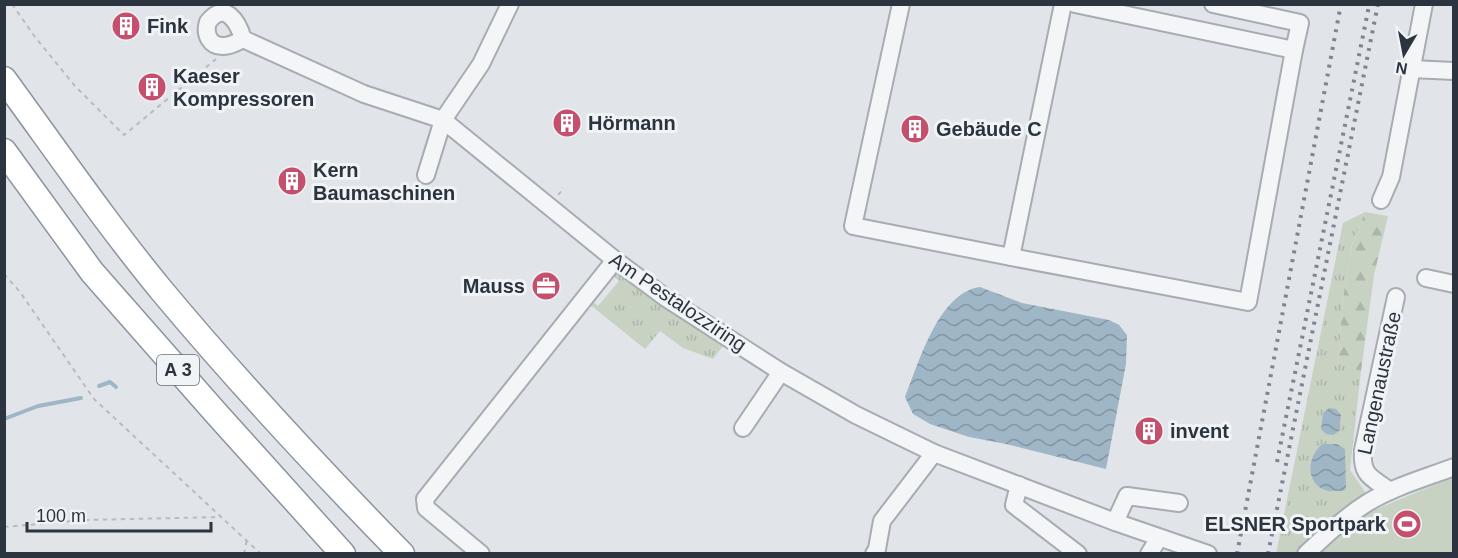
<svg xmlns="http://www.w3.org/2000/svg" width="1458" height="558" font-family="Arial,sans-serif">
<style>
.grass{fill:url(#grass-tufts)}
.forest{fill:url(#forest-firs)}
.park{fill:#c8d2c3}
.water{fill:url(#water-waves)}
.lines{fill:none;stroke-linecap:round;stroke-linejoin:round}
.stream{stroke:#9fb6c6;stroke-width:4}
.minor-casing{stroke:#a7acb3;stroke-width:20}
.highway-casing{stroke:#8a949e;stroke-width:27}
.path{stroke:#b8bbc0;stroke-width:2;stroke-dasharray:4.5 4.5;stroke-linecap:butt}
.minor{stroke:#f4f5f7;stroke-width:16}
.highway{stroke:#fff;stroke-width:24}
.rail{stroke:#7c8691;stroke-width:4;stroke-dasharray:3 6;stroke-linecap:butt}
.labels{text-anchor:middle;stroke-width:6;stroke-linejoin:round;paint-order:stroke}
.shield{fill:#f1f4f6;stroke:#666e76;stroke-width:1.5}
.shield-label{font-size:18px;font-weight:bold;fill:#2b343f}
.poi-label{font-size:20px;font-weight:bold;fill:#2b343f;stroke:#f1f4f6;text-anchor:start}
.street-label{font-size:20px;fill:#2b343f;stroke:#f1f4f6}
</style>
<defs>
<pattern id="grass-tufts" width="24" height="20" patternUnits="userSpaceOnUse" patternTransform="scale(1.5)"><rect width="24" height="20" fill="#c8d2c3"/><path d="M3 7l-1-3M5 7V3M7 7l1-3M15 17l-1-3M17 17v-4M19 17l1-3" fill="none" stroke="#acb5a9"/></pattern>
<pattern id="forest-firs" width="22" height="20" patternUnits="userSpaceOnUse" patternTransform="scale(1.5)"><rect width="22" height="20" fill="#c8d2c3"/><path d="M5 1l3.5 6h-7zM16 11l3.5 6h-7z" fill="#acb5a9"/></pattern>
<pattern id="water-waves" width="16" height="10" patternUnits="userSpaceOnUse" patternTransform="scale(1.5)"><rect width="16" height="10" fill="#9fb6c6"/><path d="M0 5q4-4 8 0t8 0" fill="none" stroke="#8295a2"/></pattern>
</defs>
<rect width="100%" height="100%" fill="#e1e5e9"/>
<g class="grass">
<polygon points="1365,212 1352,245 1343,298 1338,363 1361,371 1350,470 1377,509 1342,538 1327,553 1276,554 1343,223"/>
<polygon points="615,270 657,303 723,346 713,359 683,348 660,331 645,349 588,303 590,300 598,306 619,281 612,274"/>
</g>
<polygon class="forest" points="1365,212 1388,216 1374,275 1361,371 1338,364 1343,298 1352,245"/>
<polygon class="park" points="1453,477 1453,553 1327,553 1342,538 1377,509"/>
<g class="water">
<path d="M980,287L1022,303L1109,320L1119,325L1127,335L1126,364L1106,469L1006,444L969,437L930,424L913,414L905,397C919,363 938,293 980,287Z"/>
<polygon points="1329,408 1336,409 1341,415 1339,431 1333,435 1326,434 1321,429 1323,413"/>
<path d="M1323,444H1337L1345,449L1346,488L1344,491C1339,490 1330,492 1325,490C1304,482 1308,454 1323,444Z"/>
</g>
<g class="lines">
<g class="stream">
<polyline points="99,386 110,382 116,387"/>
<polyline points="4,419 38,406 81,398"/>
</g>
<g class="minor-casing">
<g id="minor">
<polyline points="901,4 853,226 1011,257 1063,4"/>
<polyline points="1075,4 1294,50 1300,23 1213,4"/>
<path d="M243,39C238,22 225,0 208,22C204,34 210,47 224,46C231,46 237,42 243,39L364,94L443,120L481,64L510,4"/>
<polyline points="1411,69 1454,71"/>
<polyline points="426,175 443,120 615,260 666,298 781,372 856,415 934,453 1115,522 1208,554"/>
<polyline points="1381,200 1391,177 1424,4"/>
<polyline points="1011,257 1248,302 1294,50"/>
<polyline points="1426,278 1454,284"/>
<polyline points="743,428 781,372"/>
<polyline points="1019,485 1014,505 1078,554"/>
<path d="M1390,491C1371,477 1361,476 1363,450L1396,297"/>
<polyline points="1115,522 1127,496 1179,503"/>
<polyline points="481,554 426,508 425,499 615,260"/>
<polyline points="874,554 877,549 882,521 934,453"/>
<polyline points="1149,554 1159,538"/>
<path d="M1306,554C1325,536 1345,517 1367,503C1393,487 1425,478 1454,467"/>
</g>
</g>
<g class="highway-casing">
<g id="highway">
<path d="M4,79C56,150 106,223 162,291C238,382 319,469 402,554"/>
<polyline points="4,151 92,272 215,412 343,554"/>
</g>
</g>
<g class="path">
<polyline points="12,4 35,37 75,86 124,135 216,59"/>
<polyline points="558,195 564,188"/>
<polyline points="4,274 20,292 94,399 261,554"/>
<polyline points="4,527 84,520 222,517"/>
<polyline points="244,554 247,539"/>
</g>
<use href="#minor" class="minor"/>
<use href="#highway" class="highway"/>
<g class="rail">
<polyline points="1277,462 1369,6"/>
<polyline points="1237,554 1341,4"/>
<polyline points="1268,554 1378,4"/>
</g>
</g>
<defs>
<g id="building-disc" transform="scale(1.5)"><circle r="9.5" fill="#c4506e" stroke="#f1f4f6"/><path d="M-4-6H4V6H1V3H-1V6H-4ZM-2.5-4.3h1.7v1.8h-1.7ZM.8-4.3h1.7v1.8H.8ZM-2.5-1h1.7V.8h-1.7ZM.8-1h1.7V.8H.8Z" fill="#fff"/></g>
<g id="office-disc" transform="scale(1.5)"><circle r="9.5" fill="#c4506e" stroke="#f1f4f6"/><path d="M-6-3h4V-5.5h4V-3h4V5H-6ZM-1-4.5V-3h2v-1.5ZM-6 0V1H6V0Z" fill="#fff"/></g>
<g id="stadium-disc" transform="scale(1.5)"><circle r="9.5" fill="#c4506e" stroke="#f1f4f6"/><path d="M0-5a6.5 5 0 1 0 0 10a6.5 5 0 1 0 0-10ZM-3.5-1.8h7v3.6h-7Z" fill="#fff"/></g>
</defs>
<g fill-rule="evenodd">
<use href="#building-disc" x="126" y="26"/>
<use href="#building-disc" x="152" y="87"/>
<use href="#building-disc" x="567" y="123"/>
<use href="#building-disc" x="915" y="129"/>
<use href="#building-disc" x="292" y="181"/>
<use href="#office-disc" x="546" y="286"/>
<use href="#building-disc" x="1149" y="431"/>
<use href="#stadium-disc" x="1407" y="524"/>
</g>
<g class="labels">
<rect class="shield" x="157" y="355" width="42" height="30" rx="4.5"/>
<g class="shield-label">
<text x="178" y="376">A 3</text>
</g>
<g class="poi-label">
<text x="147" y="33">Fink</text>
<text x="173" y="83">Kaeser<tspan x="173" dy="23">Kompressoren</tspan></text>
<text x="588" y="130">Hörmann</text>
<text x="936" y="136">Gebäude C</text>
<text x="313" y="177">Kern<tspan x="313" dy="23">Baumaschinen</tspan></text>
<text x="525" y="293" text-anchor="end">Mauss</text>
<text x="1170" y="438">invent</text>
<text x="1386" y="531" text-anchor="end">ELSNER Sportpark</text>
</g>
<g class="street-label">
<text transform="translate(678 302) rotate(34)" y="7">Am Pestalozziring</text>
<text transform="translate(1379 383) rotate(-78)" y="7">Langenaustraße</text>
</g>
</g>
<rect width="1458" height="558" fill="none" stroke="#2b343f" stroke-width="12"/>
<g transform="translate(1404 54) rotate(190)" stroke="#f1f4f6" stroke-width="4.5" paint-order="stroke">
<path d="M0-4.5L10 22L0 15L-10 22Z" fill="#2b343f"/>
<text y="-9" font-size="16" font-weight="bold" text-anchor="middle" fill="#2b343f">N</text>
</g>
<path d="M27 522v9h184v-9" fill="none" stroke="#2b343f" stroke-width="3"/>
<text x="36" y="522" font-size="18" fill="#2b343f" stroke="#f1f4f6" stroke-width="4.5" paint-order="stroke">100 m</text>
</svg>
